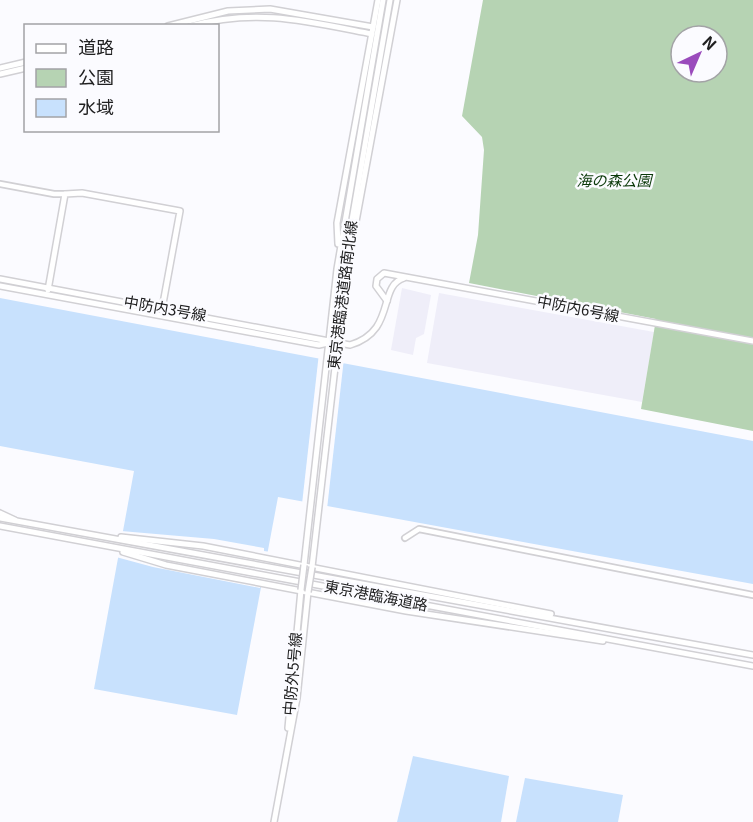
<svg xmlns="http://www.w3.org/2000/svg" width="753" height="822" font-family="Georgia,'Noto Sans JP',serif">
<style>
.built{fill:#efeef9}
.green{fill:#b6d3b3;fill-rule:evenodd}
.water{fill:#c8e1fd}
.pier{fill:#fbfbff}
.lines{fill:none;stroke-linecap:round;stroke-linejoin:round}
.minor-casing{stroke:#d1d0d4;stroke-width:8}
.tertiary-casing{stroke:#d1d0d4;stroke-width:8}
.minor{stroke:#fff;stroke-width:4.5}
.tertiary{stroke:#fff;stroke-width:5}
.tertiary-bridge-casing{stroke:#d1d0d4;stroke-width:8;stroke-linecap:butt}
.tertiary-bridge{stroke:#fff;stroke-width:5}
.labels{text-anchor:middle;stroke-width:5;stroke-linejoin:round;paint-order:stroke}
.park-label{font-size:15px;font-style:italic;fill:#0b390a;stroke:#fbfbff}
.street-label{font-size:15px;fill:#202021;stroke:#fbfbff}
</style>
<rect width="100%" height="100%" fill="#fbfbff"/>
<g class="built">
<polygon points="402,288 431,295 424,334 416,338 413,355 391,350"/>
<polygon points="439,293 654,332 642,402 427,363"/>
</g>
<path class="green" d="M483,0H753V431L641,409L656,319L469,283L478,235L484,150L482,137L462,116ZM681,36H717V72H681Z"/>
<g class="water">
<polygon points="0,298 753,441 753,584 278,497 237,715 94,689 134,471 0,446"/>
<polygon points="413,756 509,776 501,822 397,822"/>
<polygon points="525,778 623,795 618,822 516,822"/>
</g>
<g class="pier">
<polygon points="319,353 344,358 327,509 302,504"/>
<polygon points="121,531 214,539 264,548 264,551 271,552 265,586 261,585 260,588 153,567 116,557"/>
</g>
<g class="lines">
<g class="minor-casing">
<g id="minor">
<polyline points="0,184 54,194 65,194"/>
<polyline points="405,538 419,529 753,595"/>
</g>
</g>
<g class="tertiary-casing">
<g id="tertiary">
<polyline points="168,26 228,11 270,9 373,27"/>
<path d="M190,26C258,8 306,21 372,34"/>
<polyline points="0,68 26,62"/>
<polyline points="0,74 26,68"/>
<polyline points="352,243 397,0"/>
<polyline points="338,244 337,223 378,0"/>
<path d="M0,279L350,345C397,331 377,286 404,278"/>
<polyline points="0,286 319,345 328,343"/>
<polyline points="48,290 65,194 82,193 180,211 162,309"/>
<polyline points="387,301 376,286 377,279 384,273 753,341"/>
<polyline points="0,513 15,520"/>
<polyline points="0,518 753,655"/>
<polyline points="0,526 753,666"/>
<polyline points="121,537 203,546 551,614"/>
<polyline points="123,552 166,565 406,611 603,641"/>
<polyline points="304,565 337,269 383,0"/>
<polyline points="312,567 352,220 390,0"/>
<polyline points="288,728 301,590"/>
<polyline points="274,822 297,698 308,592"/>
</g>
</g>
<use href="#minor" class="minor"/>
<use href="#tertiary" class="tertiary"/>
<g class="tertiary-bridge-casing">
<g id="tertiary-bridge">
<polyline points="301,590 304,565"/>
<polyline points="308,592 312,567"/>
</g>
</g>
<use href="#tertiary-bridge" class="tertiary-bridge"/>
</g>
<g class="labels">
<g class="park-label">
<text x="614" y="186">海の森公園</text>
</g>
<g class="street-label">
<text transform="translate(343 295) rotate(-83)" y="5">東京港臨港道路南北線</text>
<text transform="translate(165 309) rotate(10)" y="5">中防内3号線</text>
<text transform="translate(578 309) rotate(11)" y="5">中防内6号線</text>
<text transform="translate(376 596) rotate(11)" y="5">東京港臨海道路</text>
<text transform="translate(293 674) rotate(-85)" y="5">中防外5号線</text>
</g>
</g>
<rect x="24" y="24" width="195" height="108" fill="#fbfbff" stroke="#a3a3a6" stroke-width="1.5"/>
<rect x="36" y="44" width="30" height="9" fill="#ffffff" stroke="#a3a3a6" stroke-width="1.5"/>
<text x="78" y="54" font-size="18" fill="#202021">道路</text>
<rect x="36" y="69" width="30" height="18" fill="#b6d3b3" stroke="#a3a3a6" stroke-width="1.5"/>
<text x="78" y="84" font-size="18" fill="#202021">公園</text>
<rect x="36" y="99" width="30" height="18" fill="#c8e1fd" stroke="#a3a3a6" stroke-width="1.5"/>
<text x="78" y="114" font-size="18" fill="#202021">水域</text>
<g transform="translate(699 54) rotate(44)"><circle r="28" fill="#fbfbff" stroke="#a3a3a6" stroke-width="1.5"/>
<path d="M0-4.5L10 22L0 15L-10 22Z" fill="#9a4bbc"/>
<text y="-9" font-size="16" font-weight="bold" text-anchor="middle" fill="#202021">N</text>
</g>
</svg>
